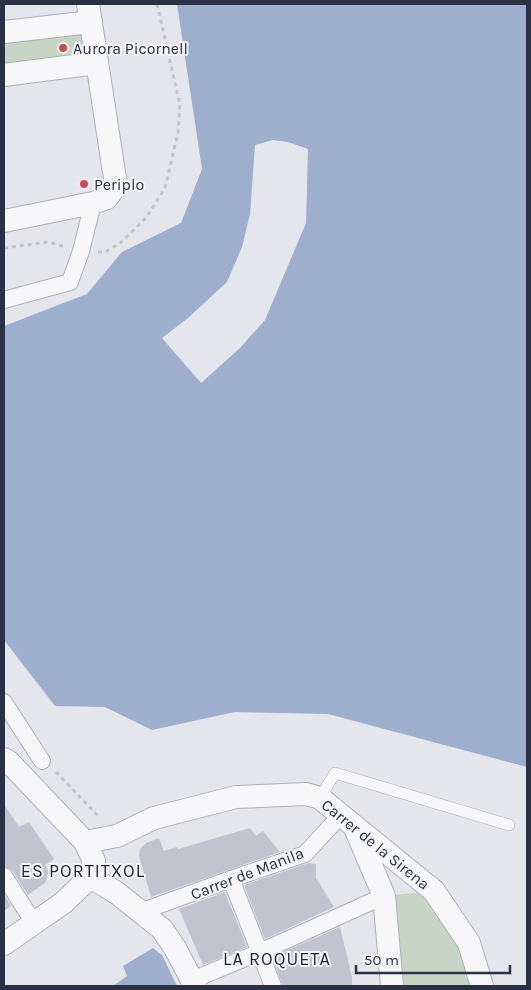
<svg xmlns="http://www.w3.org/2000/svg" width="531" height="990" font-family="Karla,sans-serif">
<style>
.green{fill:#c7d6c4}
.water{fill:#9eaecd}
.pier{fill:#e4e6ec}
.building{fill:#c1c4cf}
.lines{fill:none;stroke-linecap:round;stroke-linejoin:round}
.service-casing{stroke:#acb0ba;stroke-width:12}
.pedestrian-casing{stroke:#acb0ba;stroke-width:18}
.minor-casing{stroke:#acb0ba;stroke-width:24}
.path{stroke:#c2c4cb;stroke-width:3;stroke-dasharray:4 4;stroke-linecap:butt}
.service{stroke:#f7f7fa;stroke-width:11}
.pedestrian{stroke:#f7f7fa;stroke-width:16}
.minor{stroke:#f7f7fa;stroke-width:22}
.poi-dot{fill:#d44649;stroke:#f4f5f9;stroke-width:2}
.labels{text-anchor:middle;stroke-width:4;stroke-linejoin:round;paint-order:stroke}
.poi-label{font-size:16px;fill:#2a3145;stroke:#f4f5f9;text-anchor:start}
.street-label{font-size:16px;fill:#2a3145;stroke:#f4f5f9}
.neighbourhood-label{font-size:18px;letter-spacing:1px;fill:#1c2236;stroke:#f4f5f9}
</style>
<rect width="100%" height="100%" fill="#e4e6ec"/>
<g class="green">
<polygon points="91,22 97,63 4,75 4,32"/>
<polygon points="434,891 482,986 392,986 384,896"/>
</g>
<g class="water">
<polygon points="177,4 527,4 527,767 328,714 235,712 152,730 105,707 55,706 4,640 4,326 87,294 122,252 181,223 202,169"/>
<polygon points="153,948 162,955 177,986 113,986 127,976 123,966"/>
</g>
<polygon class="pier" points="273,140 288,142 308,149 306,223 265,320 240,348 201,383 162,338 188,318 227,282 242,247 250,214 255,145"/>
<g class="building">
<polygon points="4,804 19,827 29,822 54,859 45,865 49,872 45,883 28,895 12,870 4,866"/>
<polygon points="250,828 256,836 263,831 280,852 151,897 139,856 140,849 146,843 159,838 164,851 177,847 178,849"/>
<polygon points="309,863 316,864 316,878 334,907 265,939 244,885"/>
<polygon points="225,892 247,947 203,965 179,909"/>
<polygon points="4,894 11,906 4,911"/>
<polygon points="340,927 352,977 352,986 283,986 272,957"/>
</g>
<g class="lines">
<g class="service-casing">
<polyline id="service" points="320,798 335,773 509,825"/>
</g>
<g class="pedestrian-casing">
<g id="pedestrian">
<polyline points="4,300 70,282 81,251 93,203"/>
<polyline points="4,702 42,761"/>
<polyline points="4,876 34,923"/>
<polyline points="231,879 273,986"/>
<polyline points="140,912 231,879 305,854 341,815"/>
<polyline points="192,980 260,952 384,896"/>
</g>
</g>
<g class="minor-casing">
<g id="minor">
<polyline points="4,32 91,22"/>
<polyline points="4,75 97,63"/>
<polyline points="4,221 93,203 107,198 116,185 88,4"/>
<polyline points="4,759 9,762 85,842 94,861 90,877"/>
<polyline points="355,828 384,896 392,986"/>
<polyline points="85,842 117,836 154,818 236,797 306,794 320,798 434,891 469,943 482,986"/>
<polyline points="90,877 117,893 162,929 175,948 195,986"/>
<polyline points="4,944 63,903 90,877"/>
</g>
</g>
<g class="path">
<polyline points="4,248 48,242 65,247"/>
<polyline points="98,252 105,252 120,243 146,218 165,188 178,133 180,105 157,4"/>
<polyline points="56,772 100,818"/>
</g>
<use href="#service" class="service"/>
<use href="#pedestrian" class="pedestrian"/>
<use href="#minor" class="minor"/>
</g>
<g class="poi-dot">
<circle cx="63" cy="48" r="5"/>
<circle cx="84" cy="184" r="5"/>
</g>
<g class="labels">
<g class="poi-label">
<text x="73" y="54">Aurora Picornell</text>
<text x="94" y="190">Periplo</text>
</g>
<g class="street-label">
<text transform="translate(376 844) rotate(39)" y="6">Carrer de la Sirena</text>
<text transform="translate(247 873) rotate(-21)" y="6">Carrer de Manila</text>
</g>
<g class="neighbourhood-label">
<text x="83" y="877">ES PORTITXOL</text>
<text x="277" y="965">LA ROQUETA</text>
</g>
</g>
<rect width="531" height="990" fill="none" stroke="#2a3145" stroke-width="10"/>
<path d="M356 965v8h154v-8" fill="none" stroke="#2a3145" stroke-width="2.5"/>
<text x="364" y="965" font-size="15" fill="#2a3145" stroke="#f4f5f9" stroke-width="4" paint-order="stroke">50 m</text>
</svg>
